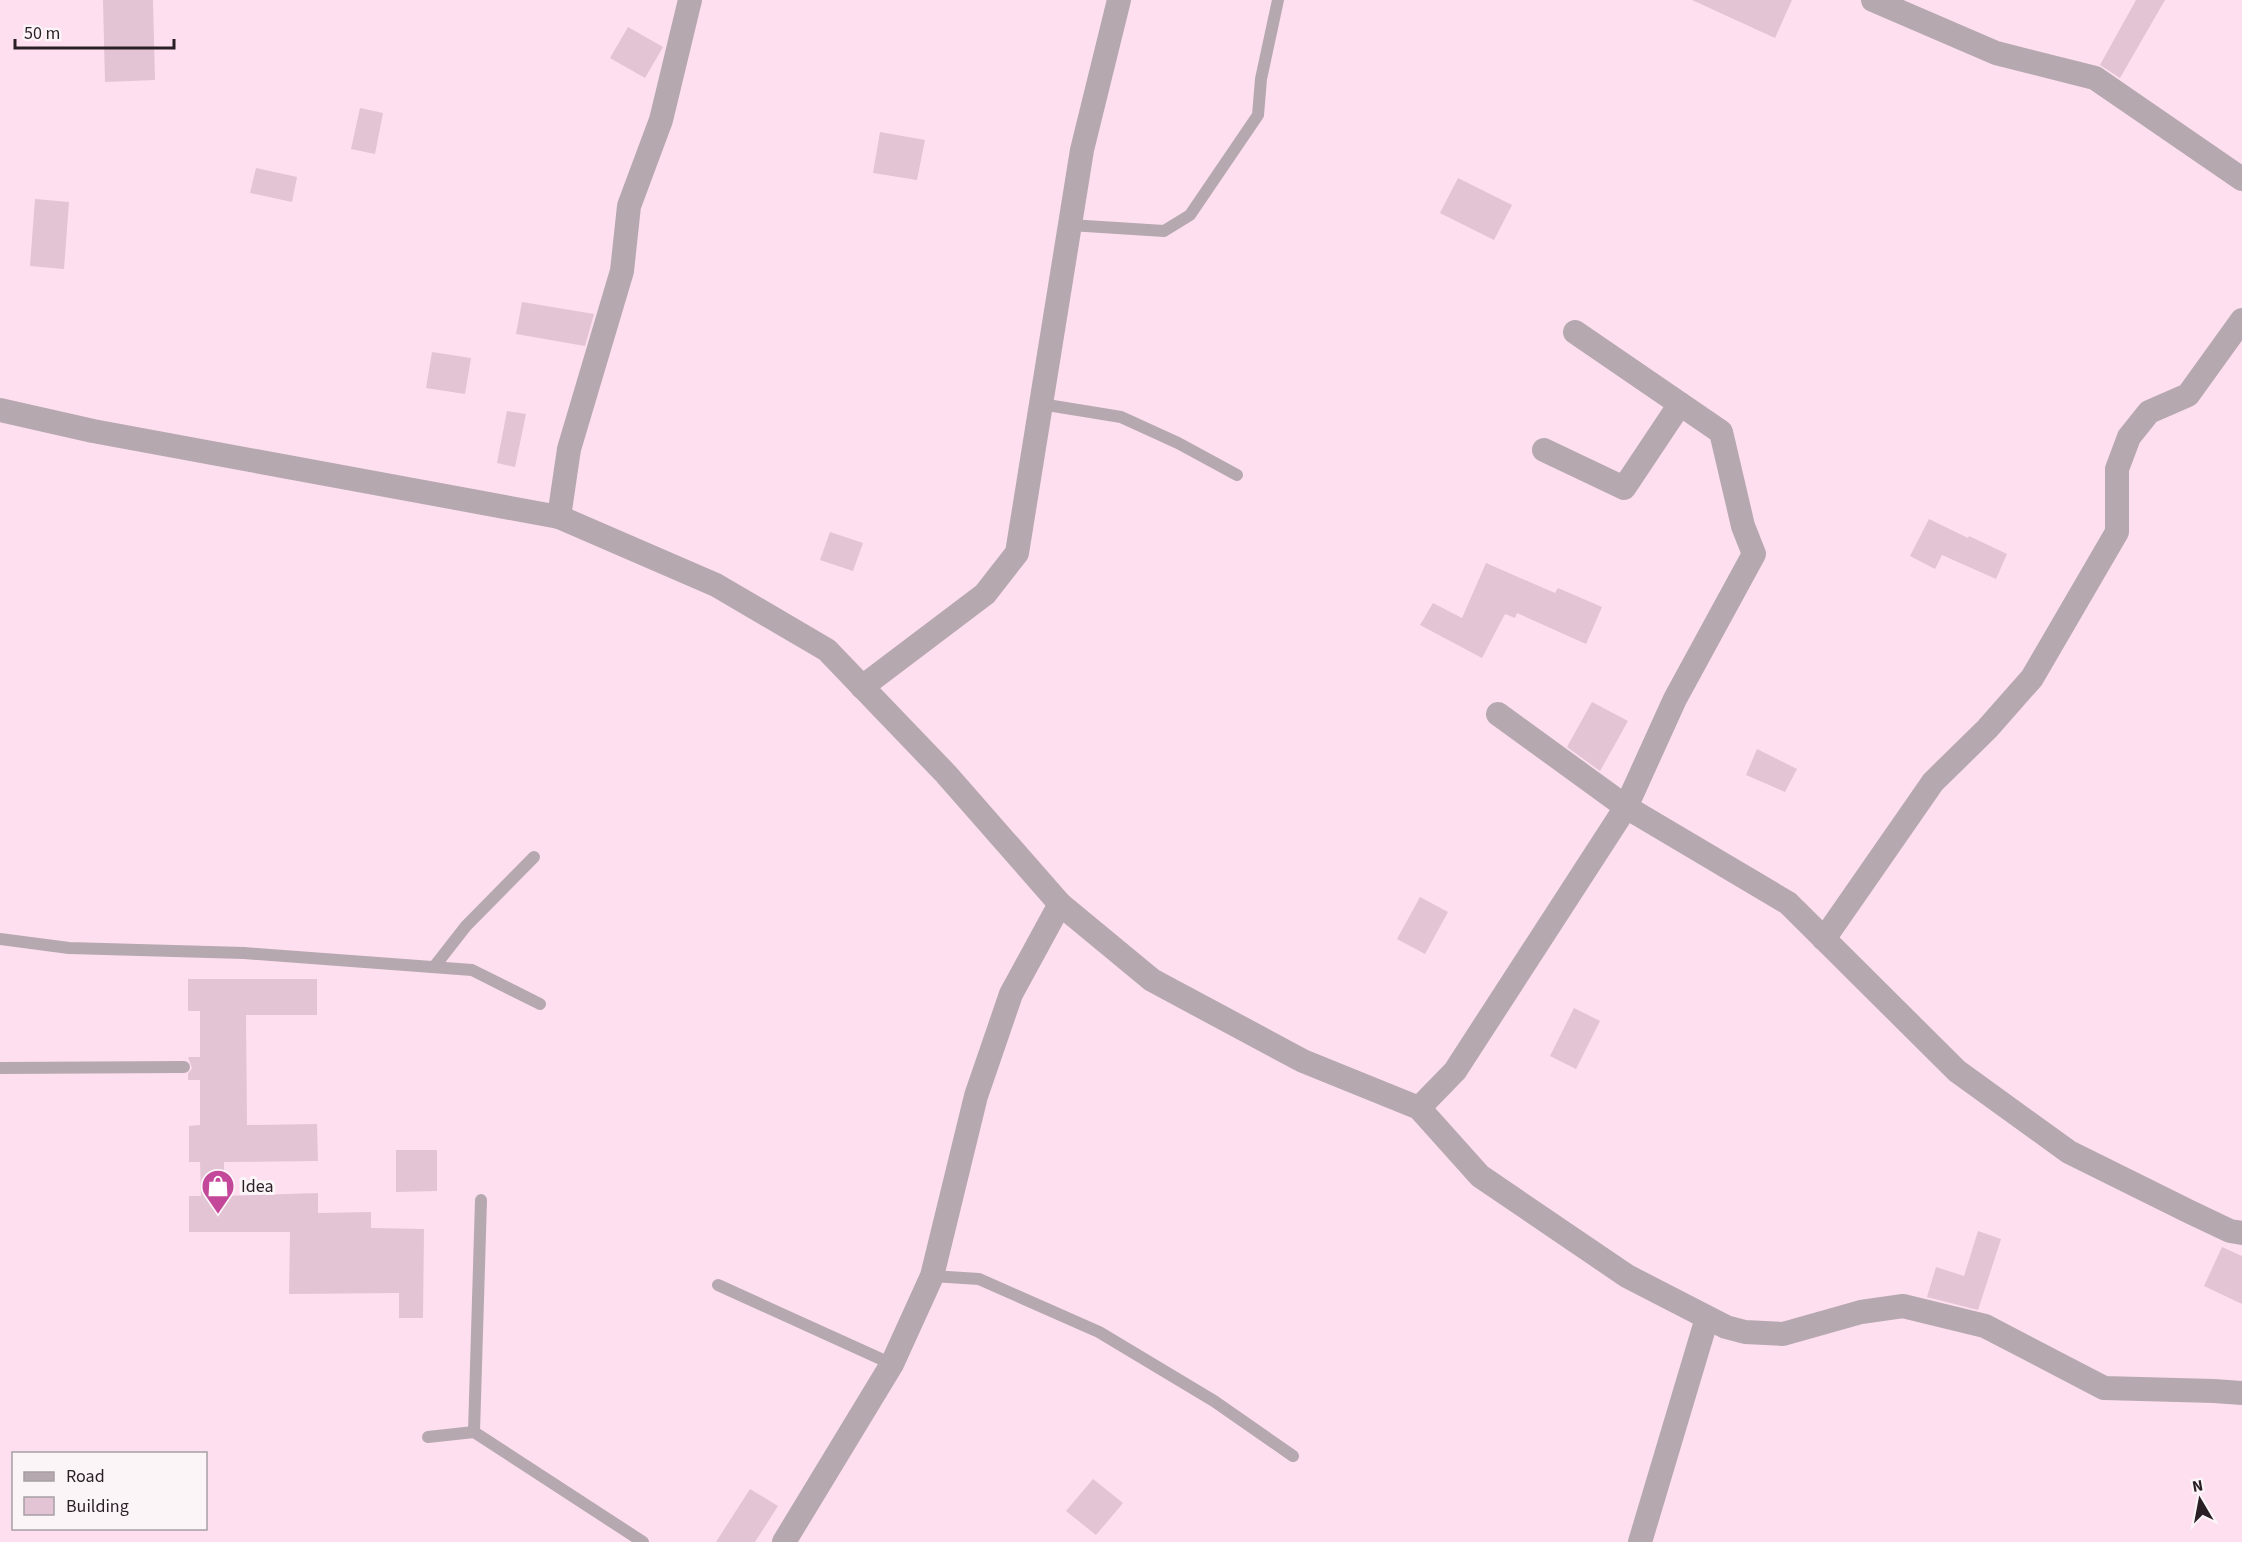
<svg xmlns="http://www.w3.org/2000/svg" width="2242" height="1542" font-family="'Source Sans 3',sans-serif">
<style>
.building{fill:#e2c4d5}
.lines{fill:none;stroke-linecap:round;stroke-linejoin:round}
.service{stroke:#b6a8af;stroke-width:12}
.minor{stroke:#b6a8af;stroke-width:24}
.labels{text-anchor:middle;stroke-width:6;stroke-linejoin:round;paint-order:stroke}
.poi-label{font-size:18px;fill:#2a1f25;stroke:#fbf5f8;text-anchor:start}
</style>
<rect width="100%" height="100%" fill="#fedff0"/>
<g class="building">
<polygon points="103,0 153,0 155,80 105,82"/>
<polygon points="1692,0 1792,0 1775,38"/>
<polygon points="2136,0 2165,0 2120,78 2100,65"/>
<polygon points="628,27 663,47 645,78 610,58"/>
<polygon points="360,108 383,113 375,154 351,149"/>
<polygon points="880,132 925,140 917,180 873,173"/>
<polygon points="256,168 297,177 292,202 250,193"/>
<polygon points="1458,178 1512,205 1494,240 1440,213"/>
<polygon points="35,199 69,202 64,269 30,266"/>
<polygon points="522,302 594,314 585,346 516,334"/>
<polygon points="432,352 471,358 465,394 426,388"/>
<polygon points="507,411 526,414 515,467 497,463"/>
<polygon points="1929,519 1968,538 1969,536 2007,554 1996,579 1942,555 1935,569 1910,556"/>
<polygon points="830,532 863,543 853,571 820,560"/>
<polygon points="1486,563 1555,593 1558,588 1602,607 1586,644 1517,613 1515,618 1505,614 1482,658 1420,625 1433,603 1462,618"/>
<polygon points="1592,702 1628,721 1600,771 1567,747"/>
<polygon points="1757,749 1797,769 1785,792 1746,775"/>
<polygon points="1420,897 1448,912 1425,954 1397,939"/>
<polygon points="188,979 317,979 317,1015 246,1015 247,1125 317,1124 318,1161 224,1162 224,1196 318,1193 318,1213 371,1212 371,1228 424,1229 423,1318 399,1318 399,1293 289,1294 290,1232 189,1232 189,1196 201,1196 200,1162 189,1162 189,1126 200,1125 200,1080 188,1080 188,1074 192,1068 188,1057 200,1057 200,1011 188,1011"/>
<polygon points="1574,1008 1600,1021 1576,1069 1550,1056"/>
<polygon points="396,1150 437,1150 437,1191 396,1192"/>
<polygon points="1978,1231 2001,1239 1978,1310 1927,1297 1936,1267 1964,1276"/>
<polygon points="2222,1247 2242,1256 2242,1304 2204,1286"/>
<polygon points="1093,1479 1123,1503 1096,1535 1066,1511"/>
<polygon points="750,1489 778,1506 755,1542 716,1542"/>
</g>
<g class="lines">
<g class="service">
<polyline points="1070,225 1164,231 1190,215 1258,115 1261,79 1278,0"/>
<polyline points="1041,404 1121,417 1178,443 1237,475"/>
<polyline points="0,939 69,948 244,953 472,970 540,1004"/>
<polyline points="434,967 466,926 534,857"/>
<polyline points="0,1068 184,1067"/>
<polyline points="481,1200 474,1432 643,1542"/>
<polyline points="932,1276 979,1279 1099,1332 1214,1401 1293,1456"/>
<polyline points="718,1285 892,1364"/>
<polyline points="428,1437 474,1432"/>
</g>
<g class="minor">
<polyline points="1873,0 1996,53 2095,78 2242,179"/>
<polyline points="0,410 93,431 559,517 716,585 827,650 946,774 1060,904 1152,980 1303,1061 1419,1108 1480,1176 1627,1276 1726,1327 1745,1332 1783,1334 1861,1312 1903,1306 1985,1326 2104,1388 2214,1391 2242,1393"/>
<polyline points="1544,450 1624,488 1680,404"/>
<polyline points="559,517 569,449 622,271 629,206 661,120 690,0"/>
<polyline points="862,687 985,594 1017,553 1082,150 1119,0"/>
<polyline points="1498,714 1626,807 1675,699 1754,554 1743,526 1721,432 1575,332"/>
<polyline points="1824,939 1933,782 1987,729 2032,678 2117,532 2117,469 2129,437 2149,412 2188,395 2242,320"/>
<polyline points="1419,1108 1455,1071 1626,807 1788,903 1957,1071 2069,1152 2190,1212 2230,1231 2242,1233"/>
<polyline points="784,1542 892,1364 932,1276 976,1096 1011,994 1060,904"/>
<polyline points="1640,1542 1707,1318"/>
</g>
</g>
<defs>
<g id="shop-pin" transform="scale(1.725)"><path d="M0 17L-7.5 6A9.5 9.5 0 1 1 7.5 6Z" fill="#c44899" stroke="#fbf5f8"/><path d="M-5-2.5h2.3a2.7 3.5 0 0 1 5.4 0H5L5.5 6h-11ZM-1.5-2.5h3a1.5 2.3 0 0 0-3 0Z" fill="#fff"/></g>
</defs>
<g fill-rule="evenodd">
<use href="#shop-pin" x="218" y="1186"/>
</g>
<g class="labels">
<g class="poi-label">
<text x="241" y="1192">Idea</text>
</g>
</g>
<rect x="12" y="1452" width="195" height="78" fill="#fbf5f8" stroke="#a79fa4" stroke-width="1.5"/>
<rect x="24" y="1472" width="30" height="9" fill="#b6a8af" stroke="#a79fa4" stroke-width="1.5"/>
<text x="66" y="1482" font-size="18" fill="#2a1f25">Road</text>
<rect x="24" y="1497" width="30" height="18" fill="#e2c4d5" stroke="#a79fa4" stroke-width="1.5"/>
<text x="66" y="1512" font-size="18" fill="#2a1f25">Building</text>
<g transform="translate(2200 1500) rotate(350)" stroke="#fbf5f8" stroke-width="4.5" paint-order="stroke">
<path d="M0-4.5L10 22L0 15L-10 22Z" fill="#2a1f25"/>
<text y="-9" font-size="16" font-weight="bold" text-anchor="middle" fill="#2a1f25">N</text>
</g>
<path d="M15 39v9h159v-9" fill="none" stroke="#2a1f25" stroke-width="3"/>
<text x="24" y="39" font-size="18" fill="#2a1f25" stroke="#fbf5f8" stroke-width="4.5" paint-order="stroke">50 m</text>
</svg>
